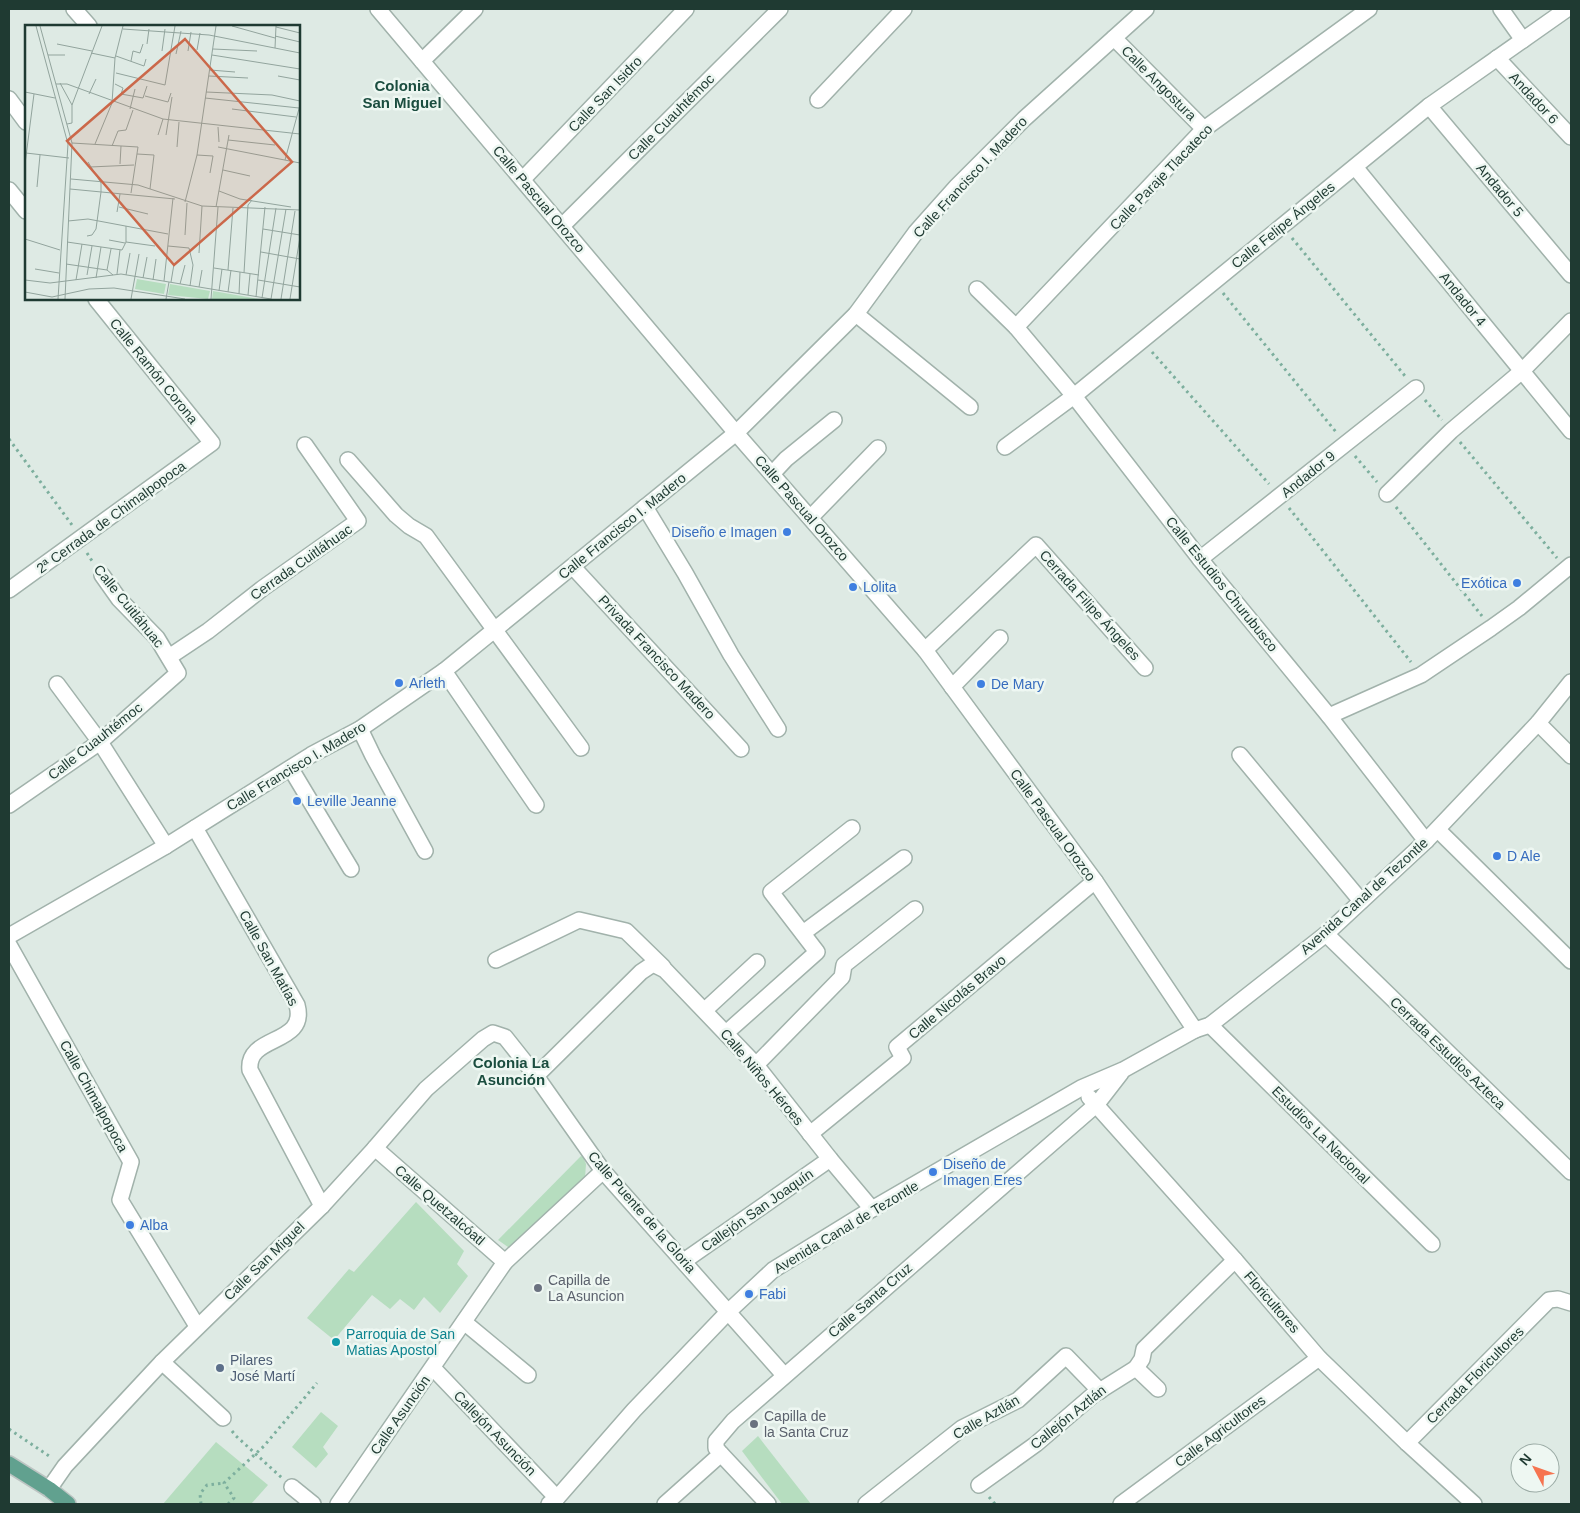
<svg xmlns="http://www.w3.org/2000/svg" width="1580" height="1513" font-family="Arial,sans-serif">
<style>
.green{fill:#b6ddbf}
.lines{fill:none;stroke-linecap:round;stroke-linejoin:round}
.minor-casing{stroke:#a1b2ab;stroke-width:18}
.major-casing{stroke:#bcc4c2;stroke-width:18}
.path{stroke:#7daf9e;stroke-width:3;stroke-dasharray:2.5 4;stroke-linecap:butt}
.minor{stroke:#fff;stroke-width:15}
.major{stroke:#61a18f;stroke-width:15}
.shop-dot{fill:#3f7fe0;stroke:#eef7f2;stroke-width:2}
.worship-dot{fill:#6b7280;stroke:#eef7f2;stroke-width:2}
.culture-dot{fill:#0f9aa8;stroke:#eef7f2;stroke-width:2}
.service-dot{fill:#5c6f8a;stroke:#eef7f2;stroke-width:2}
.labels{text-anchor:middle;stroke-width:5;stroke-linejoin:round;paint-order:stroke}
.street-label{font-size:14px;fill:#1f3a32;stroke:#eef7f2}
.shop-label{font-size:14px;fill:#366cbe;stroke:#eef7f2;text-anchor:start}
.worship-label{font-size:14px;fill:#5b616d;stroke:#eef7f2;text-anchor:start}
.culture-label{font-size:14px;fill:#0d838f;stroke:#eef7f2;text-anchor:start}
.service-label{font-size:14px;fill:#4e5e75;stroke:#eef7f2;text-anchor:start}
.neighbourhood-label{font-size:15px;font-weight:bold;fill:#1b4d3f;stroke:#eef7f2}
.inset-road{fill:none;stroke:#92a49d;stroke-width:1}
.view{fill:#cb684a;fill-opacity:0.15;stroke:#cb684a;stroke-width:2.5}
.inset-edge{fill:none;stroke:#1f3a32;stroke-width:2.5}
</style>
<rect width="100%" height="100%" fill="#deeae4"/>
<g class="green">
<polygon points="581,1156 583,1157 586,1164 585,1178 517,1245 508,1247 498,1240"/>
<polygon points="416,1202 464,1251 457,1264 468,1276 440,1313 424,1297 414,1310 400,1299 390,1309 372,1295 334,1340 307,1318 349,1269 354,1272"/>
<polygon points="321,1412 338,1426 323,1447 328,1454 316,1468 292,1447"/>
<polygon points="758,1436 811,1504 782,1504 742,1451"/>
<polygon points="216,1442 268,1485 251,1504 163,1504"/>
</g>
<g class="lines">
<g class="minor-casing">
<g id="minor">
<polyline points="74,9 89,26"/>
<polyline points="378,9 736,433 925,650 1095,881 1195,1030"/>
<polyline points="1501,9 1523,40"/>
<polyline points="1114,38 1204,129"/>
<polyline points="1497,58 1571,137"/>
<polyline points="422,61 475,9"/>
<polyline points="9,99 26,122"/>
<polyline points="818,100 904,9"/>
<polyline points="1429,106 1571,275"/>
<polyline points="1355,167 1571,431"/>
<polyline points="523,179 686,9"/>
<polyline points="9,190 26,211"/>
<polyline points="562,226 780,9"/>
<polyline points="977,289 1016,327 1074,396 1200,559 1329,716 1426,841"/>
<polyline points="856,314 970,407"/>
<polyline points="1016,327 1204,129 1369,9"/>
<polyline points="1005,447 1074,396 1429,106 1567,9"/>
<polyline points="348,460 396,515 409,526 426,536 581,748"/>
<polyline points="772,474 786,459 834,420"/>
<polyline points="1387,494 1451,431 1522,371 1571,321"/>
<polyline points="645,507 685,573 731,655 778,729"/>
<polyline points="811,517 878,448"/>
<polyline points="1200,559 1416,388"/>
<polyline points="573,567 741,749"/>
<polyline points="9,590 212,443 96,299"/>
<polyline points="925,650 1036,545 1145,668"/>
<polyline points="169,657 208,631 263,588 358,521 305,445"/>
<polyline points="444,671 536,805"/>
<polyline points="57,684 100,742 166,846"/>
<polyline points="952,687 1000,638"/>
<polyline points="1329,716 1421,675 1491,628 1519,608 1571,565"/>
<polyline points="1538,723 1571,756"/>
<polyline points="360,729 373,756 425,851"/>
<polyline points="1240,755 1361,901"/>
<polyline points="291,769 351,869"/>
<polyline points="9,805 100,742 178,673 157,638 119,599 102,575"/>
<path d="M195,828L297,1005C308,1046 246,1034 250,1070L322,1206"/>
<polyline points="1438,830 1571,961"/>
<polyline points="803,933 904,858"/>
<polyline points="1326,934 1571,1172"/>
<polyline points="9,936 166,846 311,755 360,729 444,671 736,433 856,314 916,232 957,186 1024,119 1146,9"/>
<polyline points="9,945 131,1162 120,1200 197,1326"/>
<polyline points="496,960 579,920 626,931 663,967"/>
<polyline points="705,1010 757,962"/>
<polyline points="1210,1025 1432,1244"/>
<polyline points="726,1033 817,952 771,892 852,828"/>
<polyline points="756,1065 842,977 844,965 915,909"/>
<polyline points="536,1076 641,972 653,964 665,970 756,1065 830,1159 872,1209"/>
<polyline points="1089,1097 1235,1260 1319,1358 1407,1443 1474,1504"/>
<polyline points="810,1134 903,1058 897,1047 1095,881"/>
<polyline points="375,1148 505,1262"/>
<polyline points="684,1261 830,1159"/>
<polyline points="464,1322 528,1375"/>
<polyline points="162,1362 223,1418"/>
<polyline points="433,1368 557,1498"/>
<polyline points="1136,1368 1158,1389"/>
<polyline points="1407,1443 1549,1300 1558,1299 1571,1303"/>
<polyline points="721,1454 768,1504"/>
<polyline points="979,1485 1036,1444 1093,1395 1136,1368 1142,1359 1144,1349 1235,1260"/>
<polyline points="292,1487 313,1504"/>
<polyline points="49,1489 65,1466 162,1362 322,1206 375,1148 426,1089 483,1039 493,1033 505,1037 536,1076 603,1171 784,1375"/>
<polyline points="338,1504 505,1262 603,1171"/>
<polyline points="549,1504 557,1498 634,1410 728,1312 773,1270 872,1209 1081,1088 1123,1070 1195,1030 1210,1025 1326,934 1426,841 1538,723 1571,682"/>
<polyline points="665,1504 721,1454 716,1448 716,1441 733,1421 1097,1104 1121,1073"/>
<polyline points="866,1504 962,1428 1018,1400 1066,1356 1100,1391"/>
<polyline points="1121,1504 1319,1358"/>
</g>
</g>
<g class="major-casing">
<polyline id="major" points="9,1464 49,1489 68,1504"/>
</g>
<g class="path">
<polyline points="1292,238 1405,376"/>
<polyline points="1223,293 1336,432"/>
<polyline points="1152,352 1269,484"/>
<polyline points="1425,400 1442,420"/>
<polyline points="9,439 72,525"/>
<polyline points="1460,442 1557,558"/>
<polyline points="1355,456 1377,482"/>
<polyline points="1396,507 1482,616"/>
<polyline points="1289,508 1411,662"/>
<polyline points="87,553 94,564"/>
<polyline points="9,1429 52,1458"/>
<polyline points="232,1431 236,1436 282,1478"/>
<polyline points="989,1497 995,1504"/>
<polyline points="201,1504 200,1494 207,1485 224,1483"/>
<polyline points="228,1504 234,1498 224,1483 264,1446 317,1383"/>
</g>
<use href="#minor" class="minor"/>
<use href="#major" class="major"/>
</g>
<g class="shop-dot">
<circle cx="787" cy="532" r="5"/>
<circle cx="1517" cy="583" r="5"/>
<circle cx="853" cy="587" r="5"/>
<circle cx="399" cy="683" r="5"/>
<circle cx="981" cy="684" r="5"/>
<circle cx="297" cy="801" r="5"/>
<circle cx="1497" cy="856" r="5"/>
<circle cx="933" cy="1172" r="5"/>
<circle cx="130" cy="1225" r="5"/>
<circle cx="749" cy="1294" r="5"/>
</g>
<g class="worship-dot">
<circle cx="538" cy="1288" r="5"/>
<circle cx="754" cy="1424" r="5"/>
</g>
<circle class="culture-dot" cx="336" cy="1342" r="5"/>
<circle class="service-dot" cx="220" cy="1368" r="5"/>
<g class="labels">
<g class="street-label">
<text transform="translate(1159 83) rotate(45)" y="5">Calle Angostura</text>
<text transform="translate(605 94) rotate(-46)" y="5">Calle San Isidro</text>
<text transform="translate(1534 98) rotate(47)" y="5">Andador 6</text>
<text transform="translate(671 117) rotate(-45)" y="5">Calle Cuauhtémoc</text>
<text transform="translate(970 177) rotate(-47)" y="5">Calle Francisco I. Madero</text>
<text transform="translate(1161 177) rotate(-46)" y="5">Calle Paraje Tlacateco</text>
<text transform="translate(1500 190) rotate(50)" y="5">Andador 5</text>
<text transform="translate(539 199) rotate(50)" y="5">Calle Pascual Orozco</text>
<text transform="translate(1283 225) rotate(-39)" y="5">Calle Felipe Ángeles</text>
<text transform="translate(1463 299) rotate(51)" y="5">Andador 4</text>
<text transform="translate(154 371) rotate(51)" y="5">Calle Ramón Corona</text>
<text transform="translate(1308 474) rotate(-39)" y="5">Andador 9</text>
<text transform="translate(802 508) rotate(49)" y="5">Calle Pascual Orozco</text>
<text transform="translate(111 517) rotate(-36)" y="5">2ª Cerrada de Chimalpopoca</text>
<text transform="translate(622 526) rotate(-39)" y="5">Calle Francisco I. Madero</text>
<text transform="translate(301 562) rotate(-35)" y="5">Cerrada Cuitláhuac</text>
<text transform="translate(1222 584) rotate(51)" y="5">Calle Estudios Churubusco</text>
<text transform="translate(1090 605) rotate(48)" y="5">Cerrada Filipe Ángeles</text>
<text transform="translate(129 606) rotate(51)" y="5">Calle Cuitláhuac</text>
<text transform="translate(657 657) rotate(47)" y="5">Privada Francisco Madero</text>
<text transform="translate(95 741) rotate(-38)" y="5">Calle Cuauhtémoc</text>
<text transform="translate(296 766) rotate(-31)" y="5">Calle Francisco I. Madero</text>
<text transform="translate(1053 825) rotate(54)" y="5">Calle Pascual Orozco</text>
<text transform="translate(1364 896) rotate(-42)" y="5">Avenida Canal de Tezontle</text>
<text transform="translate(269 958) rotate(61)" y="5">Calle San Matías</text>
<text transform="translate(957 997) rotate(-40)" y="5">Calle Nicolás Bravo</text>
<text transform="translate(1448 1053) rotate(44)" y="5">Cerrada Estudios Azteca</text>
<text transform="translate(762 1077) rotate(50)" y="5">Calle Niños Héroes</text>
<text transform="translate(94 1096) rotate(61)" y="5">Calle Chimalpopoca</text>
<text transform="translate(1321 1135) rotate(45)" y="5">Estudios La Nacional</text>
<text transform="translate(440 1205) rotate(41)" y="5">Calle Quetzalcóatl</text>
<text transform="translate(757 1210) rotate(-35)" y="5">Callejón San Joaquín</text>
<text transform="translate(642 1212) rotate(49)" y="5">Calle Puente de la Gloria</text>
<text transform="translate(846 1227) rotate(-31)" y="5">Avenida Canal de Tezontle</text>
<text transform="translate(264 1261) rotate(-44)" y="5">Calle San Miguel</text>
<text transform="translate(870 1300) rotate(-41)" y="5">Calle Santa Cruz</text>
<text transform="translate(1272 1302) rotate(49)" y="5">Floricultores</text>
<text transform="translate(1475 1375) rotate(-45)" y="5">Cerrada Floricultores</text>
<text transform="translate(400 1415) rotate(-55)" y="5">Calle Asunción</text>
<text transform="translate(986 1417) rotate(-30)" y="5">Calle Aztlán</text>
<text transform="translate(1068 1417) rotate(-39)" y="5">Callejón Aztlán</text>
<text transform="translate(1220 1431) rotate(-37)" y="5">Calle Agricultores</text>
<text transform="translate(495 1433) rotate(46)" y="5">Callejón Asunción</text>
</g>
<g class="shop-label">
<text x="777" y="537" text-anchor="end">Diseño e Imagen</text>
<text x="1507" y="588" text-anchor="end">Exótica</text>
<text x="863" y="592">Lolita</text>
<text x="409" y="688">Arleth</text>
<text x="991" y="689">De Mary</text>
<text x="307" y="806">Leville Jeanne</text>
<text x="1507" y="861">D Ale</text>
<text x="943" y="1169">Diseño de<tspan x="943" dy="16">Imagen Eres</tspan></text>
<text x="140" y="1230">Alba</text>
<text x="759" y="1299">Fabi</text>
</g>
<g class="worship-label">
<text x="548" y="1285">Capilla de<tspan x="548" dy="16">La Asuncion</tspan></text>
<text x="764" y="1421">Capilla de<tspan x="764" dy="16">la Santa Cruz</tspan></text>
</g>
<g class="culture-label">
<text x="346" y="1339">Parroquia de San<tspan x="346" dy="16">Matias Apostol</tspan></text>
</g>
<g class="service-label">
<text x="230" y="1365">Pilares<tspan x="230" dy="16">José Martí</tspan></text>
</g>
<g class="neighbourhood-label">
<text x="402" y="91">Colonia<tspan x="402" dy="17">San Miguel</tspan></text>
<text x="511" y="1068">Colonia La<tspan x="511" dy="17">Asunción</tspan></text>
</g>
</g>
<g transform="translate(25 25)">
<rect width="275" height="275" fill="#deeae4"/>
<path d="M112,254L141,259L139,269L110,264ZM145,259L185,266L183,274L143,270ZM188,266L234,274H187Z" fill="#b6ddbf"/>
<path class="inset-road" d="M11,1L43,119L33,274M15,1L47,118L40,274M207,1L250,13M251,2L275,8M98,4L184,10L275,28M250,11L275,17M32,19L67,26M122,19L124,4M250,23L251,1M188,24L232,26M172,25L175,8M137,26L140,4M163,26L166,7M66,28L90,33M151,29L156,6M23,30H40M187,30L275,44M91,31L119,41L121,34M106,36L108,26L115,28L118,19M185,45L210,47M91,48L140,60L150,1M184,51L223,53M253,51L275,55M35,58L47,80V98L42,99M31,59H42L138,94L275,109M90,59L98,63L96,69L118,73L122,61M0,67L30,73M181,67L247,70L275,76M64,69L71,54M120,71L143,77L146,68M180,73L274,83M47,80L77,1M105,84L110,64M207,84L271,92M193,102L194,117M133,110L138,94M141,110L147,72M203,115L250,120M47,118L113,122L106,168M70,119L87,78L90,33L98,1M87,121L93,106L101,105L108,85M152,122L154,97M193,122L275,138M1,128L44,133M112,129L129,130L125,164M172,130L188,131L185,148M260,135L275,80M0,139L9,69M95,139L96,121M65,142L109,140M198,145L225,151M46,154L113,160L177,181L275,185M12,162L15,130M45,164L150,174M194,166L215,174L266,182M160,177L172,130L191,1M94,182L123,189M191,182L204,110M92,187L95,169M43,196L63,194L143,209M238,204L275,210M160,210L162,178M62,211L67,210L71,204L76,167V158L63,137M0,214L35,225M84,215L100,218M42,217L97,225L101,217V201M101,217L130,221M143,221L164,223L168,240L165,261M236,227L275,234M174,228L177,181M41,239L82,245L88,250M189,243L234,250M10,244L34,248M82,245L86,224M203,245L208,183M219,248L223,180L227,175M92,249L95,225M62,250L67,221M101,250L105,228M71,253L76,222M118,253L122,232M0,255L25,258L96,249L246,274M51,255L57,219M128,255L131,234M233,255L275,262M139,256L148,173M146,257L149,239M155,259L160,240M174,262L177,245M194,266L197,244M0,267L27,272L64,264L89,263L160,274M203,267L206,245M214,269L215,247M223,270L225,249M231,272L240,182M237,273L251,183M106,274L114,229M141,274L144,257M186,274L193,182M246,274L261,184M256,274L270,186M265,274L275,212"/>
<path class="view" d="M160,14L267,137L149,240L42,116Z"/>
<rect width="275" height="275" class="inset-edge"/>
</g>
<rect width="1580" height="1513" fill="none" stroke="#1f3a32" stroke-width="20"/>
<g transform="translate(1535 1468) rotate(311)"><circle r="24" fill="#eef7f2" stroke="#9baba5"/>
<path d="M0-4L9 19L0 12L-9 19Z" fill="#f67450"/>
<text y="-8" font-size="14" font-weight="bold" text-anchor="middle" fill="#1f3a32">N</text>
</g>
</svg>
